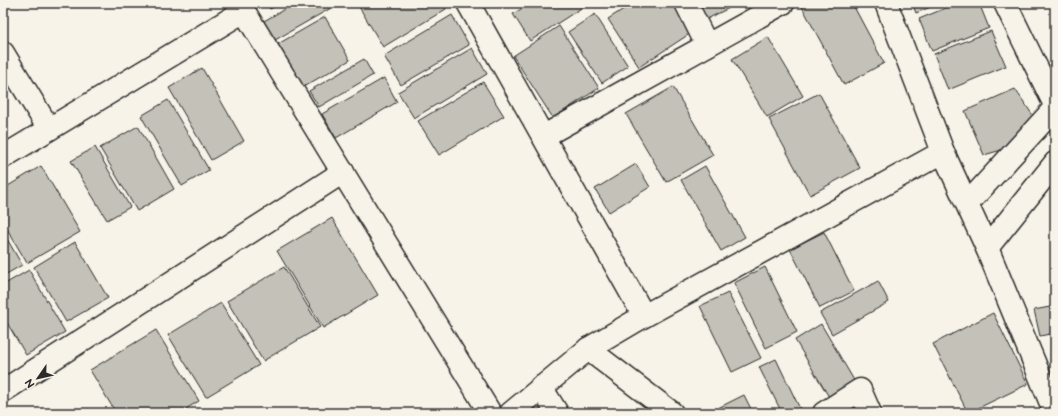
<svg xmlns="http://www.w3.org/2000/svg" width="1058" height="416" font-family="'Balsamiq Sans',sans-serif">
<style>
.building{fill:#c4c1b9;stroke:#2b2b2b}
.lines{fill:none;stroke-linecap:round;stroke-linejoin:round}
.street-casing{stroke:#2b2b2b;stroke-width:25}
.secondary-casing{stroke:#2b2b2b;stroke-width:25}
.street{stroke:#f7f3e8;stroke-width:22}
.secondary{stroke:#f7f3e8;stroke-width:22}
</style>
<rect width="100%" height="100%" fill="#f7f3e8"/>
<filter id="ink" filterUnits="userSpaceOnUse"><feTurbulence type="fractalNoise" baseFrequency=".025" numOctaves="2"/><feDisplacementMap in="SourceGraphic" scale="8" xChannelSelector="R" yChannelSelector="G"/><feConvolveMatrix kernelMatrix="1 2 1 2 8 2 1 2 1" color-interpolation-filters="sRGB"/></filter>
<g filter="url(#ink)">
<g class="building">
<polygon points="266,3 281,3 270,9"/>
<polygon points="295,3 328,3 331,8 275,40 264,21"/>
<polygon points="361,3 443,3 446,9 383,47 358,5"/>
<polygon points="531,3 589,3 530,41 513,14"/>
<polygon points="633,3 677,3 694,31 639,67 608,19"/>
<polygon points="696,3 739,3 705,20"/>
<polygon points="800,3 852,3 884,63 844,85"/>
<polygon points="912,3 940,3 916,13"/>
<polygon points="958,3 979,3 989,28 932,51 919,19"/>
<polygon points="595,14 628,66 602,83 568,32"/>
<polygon points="452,15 469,45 401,85 384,56"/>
<polygon points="325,17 350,60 303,87 278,44"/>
<polygon points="559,26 599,88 553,118 513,56"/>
<polygon points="991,31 1006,66 948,90 934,54"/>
<polygon points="768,37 803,96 767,117 732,59"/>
<polygon points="472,48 487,74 414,118 398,92"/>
<polygon points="364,59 373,75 319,107 309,91"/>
<polygon points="202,68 244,141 211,160 169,88"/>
<polygon points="384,78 397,102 336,138 322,114"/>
<polygon points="483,82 504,116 439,155 418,121"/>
<polygon points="673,87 713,155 666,182 626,114"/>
<polygon points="1015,89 1034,117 1005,149 984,155 965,111"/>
<polygon points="819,93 860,168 810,195 769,119"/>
<polygon points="168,100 209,170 182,186 141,116"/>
<polygon points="138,126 174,189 137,211 100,148"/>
<polygon points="95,147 130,207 107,220 71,161"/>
<polygon points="636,164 650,187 609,212 595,189"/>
<polygon points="41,166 80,232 27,263 3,222 3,189"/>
<polygon points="705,166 745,237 721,251 681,180"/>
<polygon points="332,218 378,295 323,328 277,251"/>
<polygon points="3,232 22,265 3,276"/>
<polygon points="824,232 854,291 820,308 790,249"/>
<polygon points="75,242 108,298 66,322 34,267"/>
<polygon points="284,267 320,327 263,361 227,301"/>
<polygon points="765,267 797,332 766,348 734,283"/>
<polygon points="29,270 65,332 26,355 3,316 3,285"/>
<polygon points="878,281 889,302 832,334 820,313"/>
<polygon points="728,293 761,358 732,372 700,306"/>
<polygon points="221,303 259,365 206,397 168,335"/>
<polygon points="1055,306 1055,333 1040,336 1034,310"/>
<polygon points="993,313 1028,384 968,413 933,344"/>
<polygon points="821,324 855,382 829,397 795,340"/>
<polygon points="156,330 199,401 179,413 116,413 90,370"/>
<polygon points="776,359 802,413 782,413 759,367"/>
<polygon points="744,395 753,413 720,413 718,408"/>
</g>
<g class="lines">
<g class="street-casing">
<g id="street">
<polyline points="239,3 490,413"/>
<polyline points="468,3 644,316"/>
<polyline points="686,3 707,45"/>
<polyline points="1005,3 1055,105"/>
<polyline points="3,53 49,129"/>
<polyline points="544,136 783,3"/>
<polyline points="3,157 244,11"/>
<polyline points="968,203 1055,108"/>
<polyline points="987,248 1055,163"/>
<polyline points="588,349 672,413"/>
<polyline points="541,387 557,413"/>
<polyline points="3,391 343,172"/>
<polyline points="511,413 588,349 644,316 943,152"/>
<polyline points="824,413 860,390 870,413"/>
</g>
</g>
<g class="secondary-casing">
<polyline id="secondary" points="886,3 943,152 987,248 1055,413"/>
</g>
<use href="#street" class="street"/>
<use href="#secondary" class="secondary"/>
</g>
</g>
<rect width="1058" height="416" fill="none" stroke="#f7f3e8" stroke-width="16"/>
<rect x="8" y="8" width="1042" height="400" fill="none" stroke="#2b2b2b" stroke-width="1.5" filter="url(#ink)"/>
<g transform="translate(38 378) rotate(236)" stroke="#f7f3e8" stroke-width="3" paint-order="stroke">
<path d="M0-3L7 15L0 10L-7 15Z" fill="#2b2b2b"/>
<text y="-6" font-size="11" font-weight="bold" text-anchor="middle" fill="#2b2b2b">N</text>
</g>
</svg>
